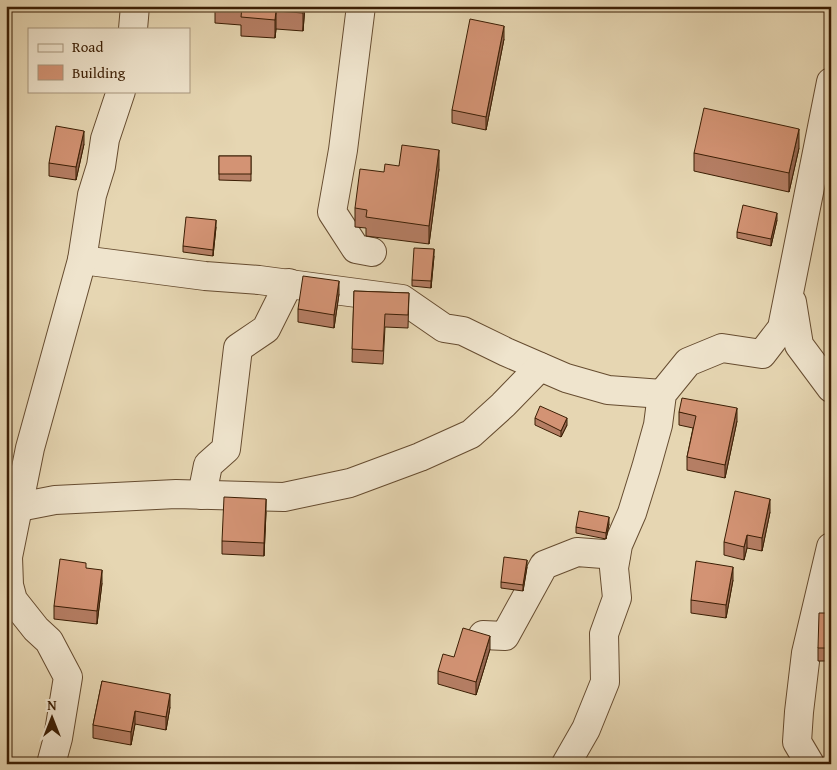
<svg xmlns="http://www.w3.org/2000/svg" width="837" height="770" font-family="'Gentium Book Plus',serif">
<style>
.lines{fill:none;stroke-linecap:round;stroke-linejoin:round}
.minor-casing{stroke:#664c30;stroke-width:30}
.minor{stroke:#efe4cd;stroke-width:28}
.wall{fill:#b57e64;stroke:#3b1e04}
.shaded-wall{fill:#946751;stroke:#3b1e04}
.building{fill:#d39374;stroke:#3b1e04}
</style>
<rect width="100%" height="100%" fill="#e6d6b2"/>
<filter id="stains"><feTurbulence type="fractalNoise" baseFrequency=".004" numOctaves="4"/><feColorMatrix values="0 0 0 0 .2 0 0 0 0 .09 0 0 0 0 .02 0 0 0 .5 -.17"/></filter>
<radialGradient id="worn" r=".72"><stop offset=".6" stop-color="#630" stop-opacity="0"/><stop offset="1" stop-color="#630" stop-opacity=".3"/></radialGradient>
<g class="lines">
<g class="minor-casing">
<g id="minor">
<polyline points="361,6 343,150 332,212 356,249 372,252"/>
<polyline points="133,29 135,6"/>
<polyline points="82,260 205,276 259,280 402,299 444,328 463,331 506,352 566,378 608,390 662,394"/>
<polyline points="792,302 799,345 831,388"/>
<polyline points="202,495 208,465 226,449 238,348 266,329 289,283"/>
<polyline points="19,507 55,500 176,494 284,497 350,483 420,457 471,434 503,405 540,367"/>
<polyline points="483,635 505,636 544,565 577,552 616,555"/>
<polyline points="51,764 58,738 68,677 49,641 36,629 13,600 9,585 8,557 30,448 82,260 92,195 101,166 105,139 121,91"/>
<polyline points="566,764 586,729 605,682 604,634 617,598 614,568 618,545 632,513 646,468 658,425 662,394 688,362 722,348 762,354 782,328 831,82"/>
<polyline points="810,764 797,742 799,712 806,653 831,547"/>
</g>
</g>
<use href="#minor" class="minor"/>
</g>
<g class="wall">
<polygon points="215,6 305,6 303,31 276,29 275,38 241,36 241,25 215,23"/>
<polygon points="504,39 486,130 452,123 452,110"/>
<polygon points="84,144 76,180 49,176 49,163"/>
<polygon points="799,148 789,192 694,171 694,153"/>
<polygon points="219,156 251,156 251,181 219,180"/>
<polygon points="399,166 439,169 429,244 366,236 366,228 355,227 355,208 384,172"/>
<polygon points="777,220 771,246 737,238 737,232"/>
<polygon points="216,227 213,256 183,252 183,246"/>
<polygon points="434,256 431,288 412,286 412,280"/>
<polygon points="354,291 409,293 408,328 385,327 383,364 352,362"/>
<polygon points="339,294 334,328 298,322 298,309"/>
<polygon points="679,412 737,421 725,478 687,470 687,457 693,428 679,425"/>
<polygon points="535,418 567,425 561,437 535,425"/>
<polygon points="266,512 264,556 222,554 222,541"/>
<polygon points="770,512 762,551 747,548 744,560 724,555 724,542"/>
<polygon points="609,524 606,539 576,533 576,527"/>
<polygon points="527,567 523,591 501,588 501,582"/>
<polygon points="86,568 102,583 97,624 54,619 54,606"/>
<polygon points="733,580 726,618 691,613 691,600"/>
<polygon points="831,613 831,661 818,661 818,648"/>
<polygon points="490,649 476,695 438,684 438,671 454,657"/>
<polygon points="102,681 170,707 166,730 135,724 131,745 93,738 93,725"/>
</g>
<g class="shaded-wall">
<polygon points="304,6 305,6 303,31 303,13"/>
<polygon points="276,11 276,29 275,38 275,20"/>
<polygon points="504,26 504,39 486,130 486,117"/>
<polygon points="799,129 799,148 789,192 789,173"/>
<polygon points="84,131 84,144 76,180 76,167"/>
<polygon points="439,150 439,169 429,244 429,226"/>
<polygon points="777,213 777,220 771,246 771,239"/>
<polygon points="216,220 216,227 213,256 213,250"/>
<polygon points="434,249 434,256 431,288 431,281"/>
<polygon points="339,281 339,294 334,328 334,315"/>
<polygon points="737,408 737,421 725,478 725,465"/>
<polygon points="567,418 567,425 561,437 561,431"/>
<polygon points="266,499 266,512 264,556 264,543"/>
<polygon points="770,499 770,512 762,551 762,538"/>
<polygon points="609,517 609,524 606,539 606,533"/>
<polygon points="747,535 747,548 744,560 744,547"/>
<polygon points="527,560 527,567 523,591 523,585"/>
<polygon points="733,567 733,580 726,618 726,605"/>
<polygon points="102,570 102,583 97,624 97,611"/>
<polygon points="490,636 490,649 476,695 476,682"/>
<polygon points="170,694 170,707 166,730 166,717"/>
<polygon points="135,711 135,724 131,745 131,732"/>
</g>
<g class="building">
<polygon points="238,6 304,6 303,13 276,11 275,20 241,17 242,7"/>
<polygon points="470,19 504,26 486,117 452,110"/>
<polygon points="704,108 799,129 789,173 694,153"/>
<polygon points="56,126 84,131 76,167 49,163"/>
<polygon points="402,145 439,150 429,226 366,217 367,210 355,208 360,169 384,172 385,164 399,166"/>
<rect x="219" y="156" width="32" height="18"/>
<polygon points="743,205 777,213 771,239 737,232"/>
<polygon points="186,217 216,220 213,250 183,246"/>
<polygon points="414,248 434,249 431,281 412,280"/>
<polygon points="303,276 339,281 334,315 298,309"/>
<polygon points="354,291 409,293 408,315 385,314 383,351 352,349"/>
<polygon points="682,398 737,408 725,465 687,457 696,416 679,412"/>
<polygon points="540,406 567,418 561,431 535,418"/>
<polygon points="735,491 770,499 762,538 747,535 744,547 724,542"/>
<polygon points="224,497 266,499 264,543 222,541"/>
<polygon points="579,511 609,517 606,533 576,527"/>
<polygon points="504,557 527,560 523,585 501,582"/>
<polygon points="60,559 86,563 86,568 102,570 97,611 54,606"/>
<polygon points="696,561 733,567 726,605 691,600"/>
<polygon points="819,613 831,613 831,648 818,648"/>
<polygon points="463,628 490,636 476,682 438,671 443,654 454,657"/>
<polygon points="102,681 170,694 166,717 135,711 131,732 93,725"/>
<polygon points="673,761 688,764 673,764"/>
</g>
<rect width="837" height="770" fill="none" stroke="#e6d6b2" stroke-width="25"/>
<rect x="8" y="8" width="822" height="755" fill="none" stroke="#3b1e04" stroke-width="2.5"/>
<rect x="12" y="12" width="812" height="745" fill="none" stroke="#3b1e04"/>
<rect x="28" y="28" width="162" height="65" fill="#efe4cd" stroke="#a7957d"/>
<rect x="38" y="44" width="25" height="8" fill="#efe4cd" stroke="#a7957d"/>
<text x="72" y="52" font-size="15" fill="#3b1e04">Road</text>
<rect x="38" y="65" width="25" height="15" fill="#d39374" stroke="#a7957d"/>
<text x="72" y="78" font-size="15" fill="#3b1e04">Building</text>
<g transform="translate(52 718)" stroke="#efe4cd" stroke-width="4" paint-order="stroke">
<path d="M0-4L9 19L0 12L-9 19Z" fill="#3b1e04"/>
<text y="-8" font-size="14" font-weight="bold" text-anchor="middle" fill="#3b1e04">N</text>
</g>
<rect width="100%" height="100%" filter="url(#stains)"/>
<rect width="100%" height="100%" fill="url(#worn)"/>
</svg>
